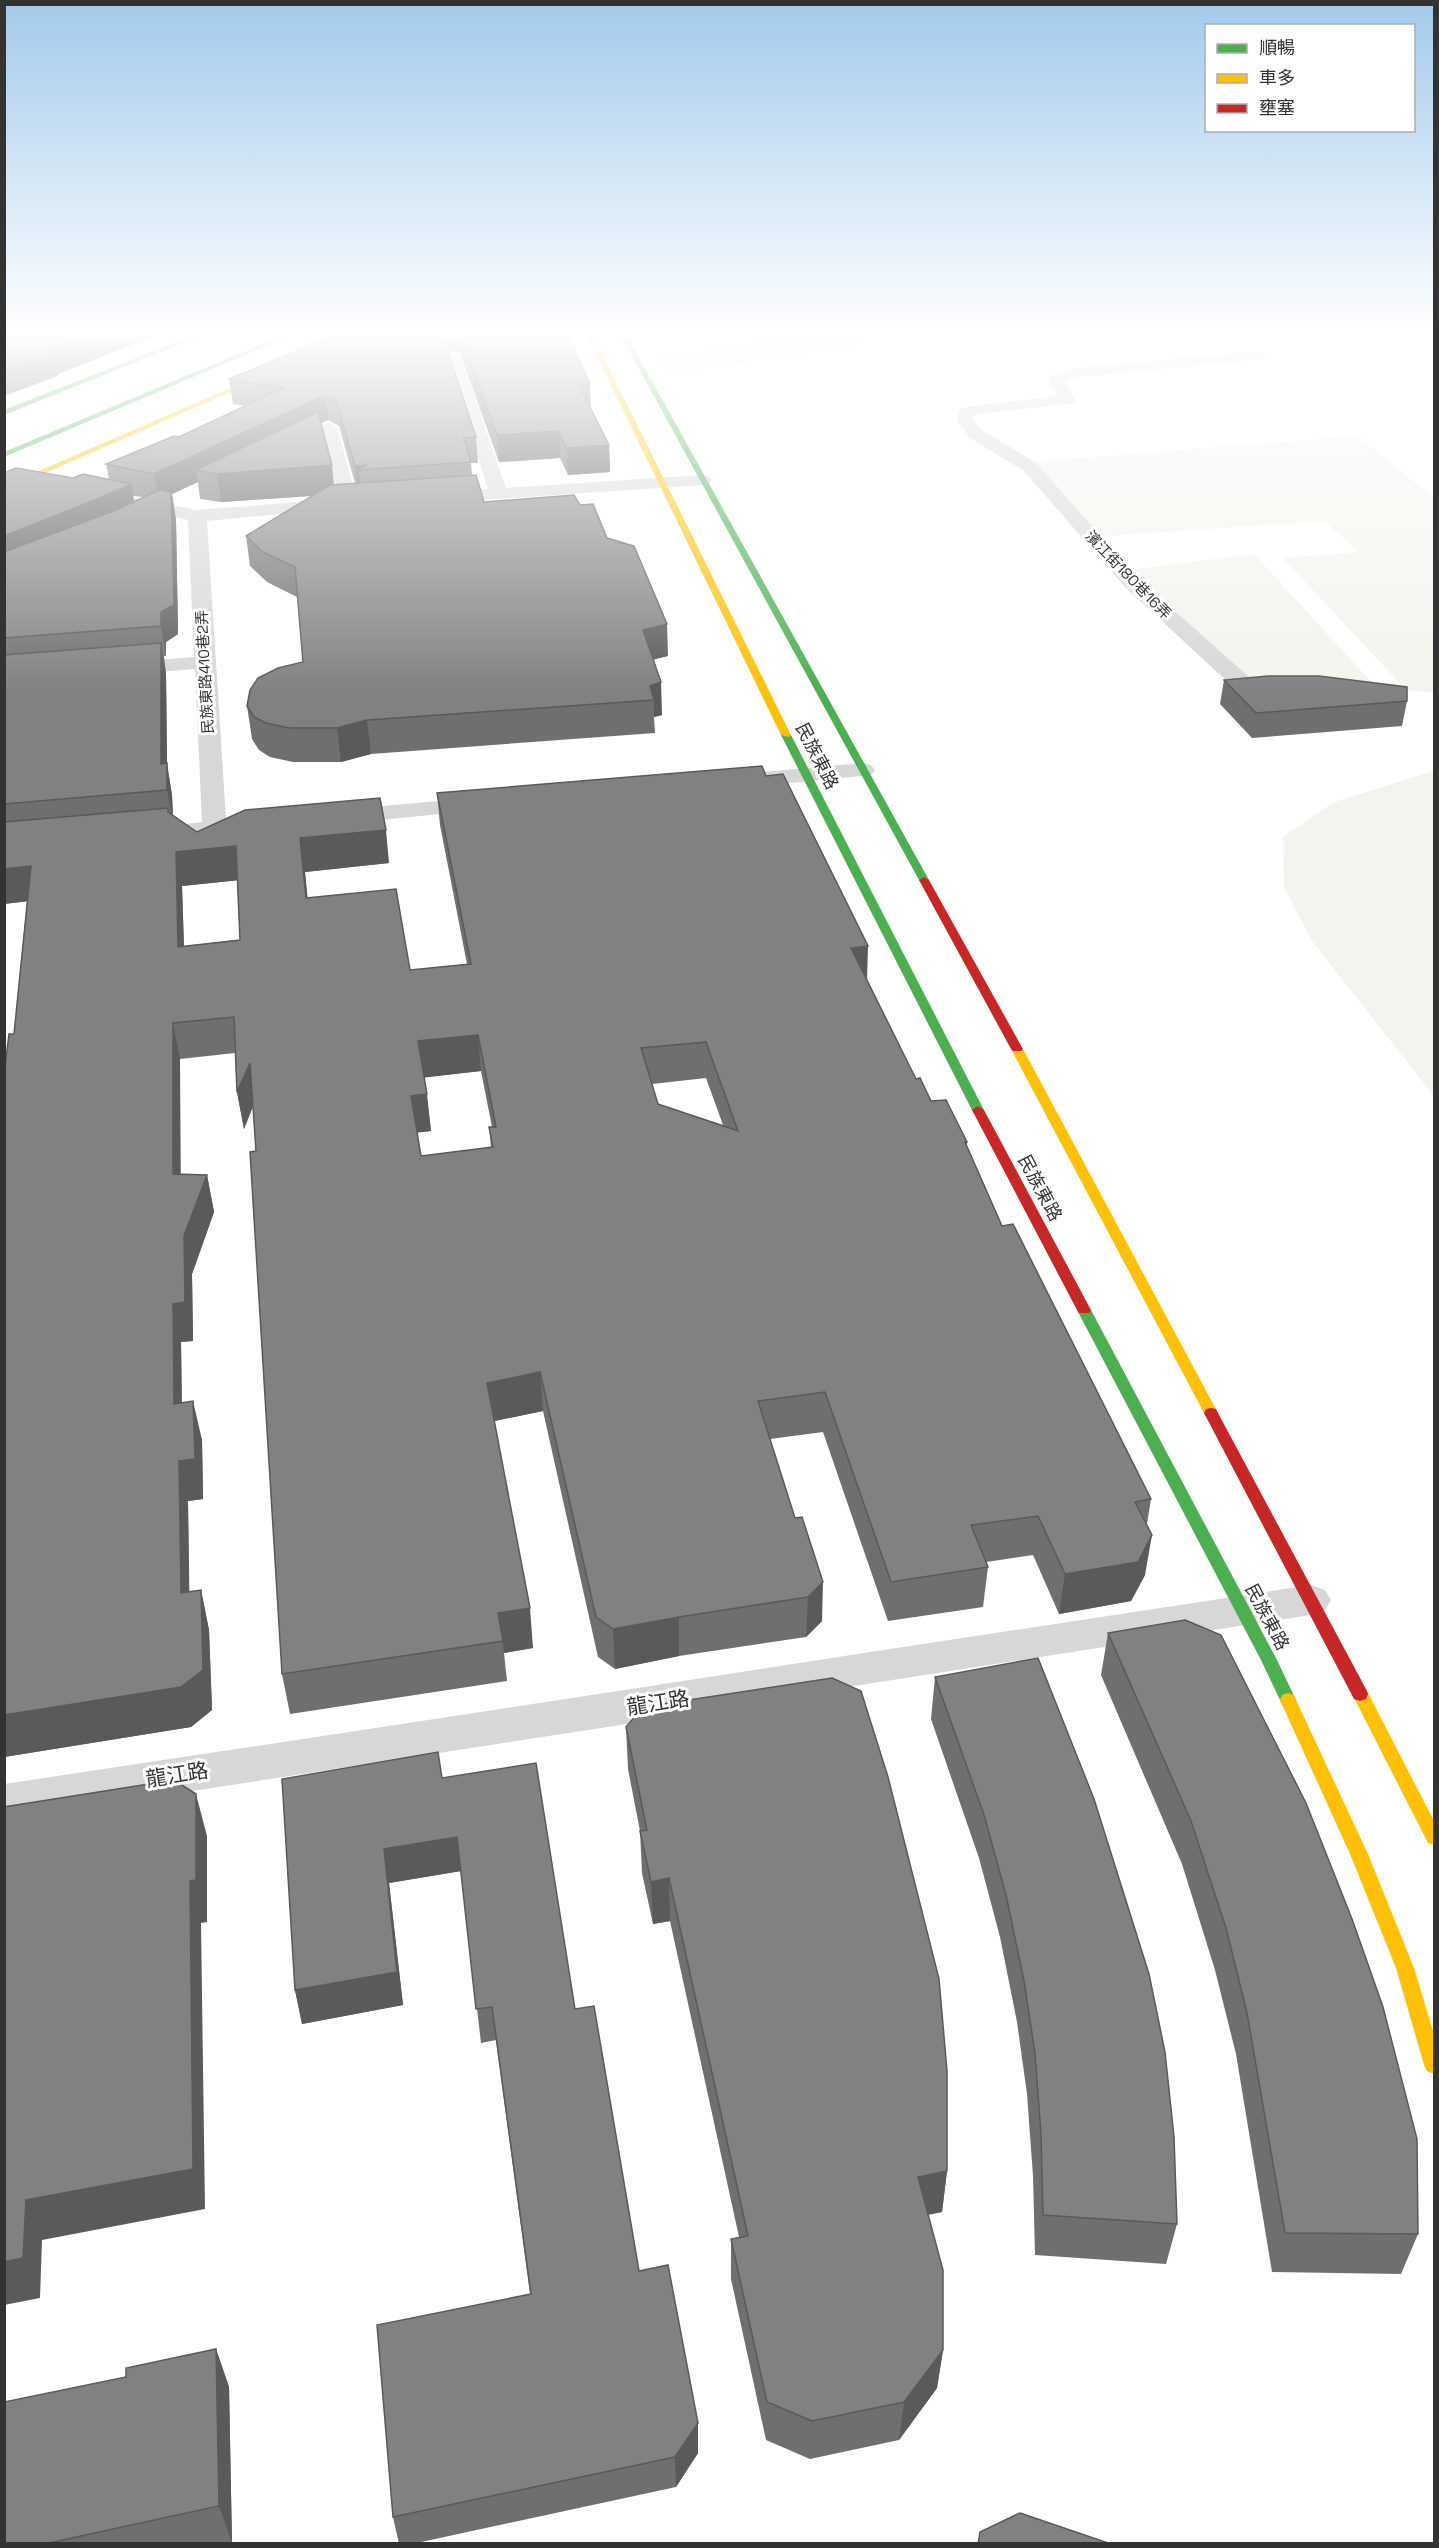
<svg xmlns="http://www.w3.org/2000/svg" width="1439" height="2548" font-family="'Space Grotesk','Noto Sans TC',sans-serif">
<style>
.green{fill:#f1f5ed}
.water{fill:#ddebf3}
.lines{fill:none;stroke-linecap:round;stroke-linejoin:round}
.street{fill:#d7d7d7;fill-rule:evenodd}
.fast{fill:#4caf50;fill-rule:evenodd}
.slow{fill:#ffc107;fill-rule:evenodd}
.jam{fill:#c62828;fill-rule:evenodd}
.wall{fill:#6f6f6f;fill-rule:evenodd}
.shaded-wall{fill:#5a5a5a}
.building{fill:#818181;stroke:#5a5a5a;stroke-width:1.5;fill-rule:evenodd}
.labels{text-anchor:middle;stroke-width:6;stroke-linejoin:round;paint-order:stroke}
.far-street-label{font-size:15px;fill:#333;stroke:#fff}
.street-label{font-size:18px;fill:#333;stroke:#fff}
.near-street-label{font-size:21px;fill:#333;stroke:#fff}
</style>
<rect width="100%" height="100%" fill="#fff"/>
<g class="green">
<polygon points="1358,436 1434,498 1434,693 1406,690 1283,558 1359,552 1324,521 1091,537 1032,462"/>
<polygon points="1254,554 1377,688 1243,685 1121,571"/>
<polygon points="1434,771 1434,1096 1312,941 1284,887 1283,837 1334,802"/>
</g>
<polygon class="water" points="794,336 906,336 806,354 751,361 727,367 673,371 665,370 659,358"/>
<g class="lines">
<g class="street">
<polygon points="301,336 341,336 460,355 506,488 703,475 709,476 712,480 709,484 703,485 436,503 430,502 427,498 430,494 436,493 488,489 448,362 308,341"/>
<polygon points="1260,351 1265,353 1268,356 1265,359 1076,377 1065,382 1076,400 1074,403 979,414 974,415 973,420 982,430 1036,463 1139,579 1260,687 1263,692 1260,697 1252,699 1244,697 1125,587 1024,471 970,438 957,420 960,409 966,407 1058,396 1048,380 1050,377 1073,368"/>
<polygon points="329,422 337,427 358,503 355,507 207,521 226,820 248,818 257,820 260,825 257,830 248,832 150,841 141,839 138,834 141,829 202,822 195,669 120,675 112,674 109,669 112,664 120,663 194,657 188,520 123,506 120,502 123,498 129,497 197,510 339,499 323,436 289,453 277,453 274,449 277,445"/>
<polygon points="863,763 871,765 875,770 871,775 738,788 730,786 726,781 730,776 738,774"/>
<polygon points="484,797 492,799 496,804 492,809 338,824 329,822 326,817 329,812 338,810"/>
<path d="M1311,1585L1325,1590L1331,1600L1325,1610L1311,1615L841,1688L614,1726L4,1820V1784C440,1719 875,1651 1311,1585Z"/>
</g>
<g class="fast">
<polygon points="192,336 201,336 4,415 4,410"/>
<polygon points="281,336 290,336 4,457 4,452"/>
<polygon points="621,336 627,336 929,880 928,882 920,882 919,880"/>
<polygon points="786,732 791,735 984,1110 982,1113 974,1113 972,1110 781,735"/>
<polygon points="1084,1306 1091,1310 1277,1660 1296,1700 1294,1705 1288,1707 1282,1705 1280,1700 1261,1660 1077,1310"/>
</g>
<g class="slow">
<polygon points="350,336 359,336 4,491 4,486"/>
<polygon points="587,336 593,336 791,735 789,737 781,735"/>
<polygon points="1017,1045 1023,1049 1218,1413 1216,1417 1206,1417 1204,1413 1011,1049"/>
<polygon points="1360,1687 1366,1689 1434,1821 1434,1845 1428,1843 1352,1694 1354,1689"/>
<polygon points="1288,1693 1294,1695 1296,1700 1368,1854 1414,1968 1434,2034 1434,2074 1427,2071 1424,2065 1396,1968 1350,1854 1280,1700 1282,1695"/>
</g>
<g class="jam">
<polygon points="924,877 929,880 1023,1049 1021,1051 1013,1051 1011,1049 919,880"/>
<polygon points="978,1106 984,1110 1091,1310 1089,1313 1079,1313 1077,1310 972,1110"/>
<polygon points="1211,1408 1216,1409 1218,1413 1366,1689 1368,1694 1366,1699 1360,1701 1354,1699 1204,1413 1206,1409"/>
</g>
</g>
<g class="wall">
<path d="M333,336H569L590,384L591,409L609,445L610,472L568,475L560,458L499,462L460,353L448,351L476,437L478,463H471L472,475L484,502L580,505L607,538L668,656L653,659L662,715L654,717L655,733L371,754L341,762H293L270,757L259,750L252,739L247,706L303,662L297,597L267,582L250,566L246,536L313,496L221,502L200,499L198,482L172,494L176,520L178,634L166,642V656H164L166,674L167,764L172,795L173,815L197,832L389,863L305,872L307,897L410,970L467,964L440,825L437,793L867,980L916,1079L931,1101L967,1142V1147L1002,1226L1151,1499L1147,1524L1145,1575L1131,1601L1059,1614L1033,1555L986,1562L988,1567L983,1607L888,1621L823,1432L770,1439L822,1621L806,1637L679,1656L615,1669L598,1657L543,1411L494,1421L533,1648L504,1653L507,1681L290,1714L282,1674L256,1151L253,1106L244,1129L237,1092L235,1053L180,1059V1174L207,1175L214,1212L192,1274L193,1341L181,1342L182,1403L202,1440L203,1499L188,1501L189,1592L201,1590L209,1630L212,1710L191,1727L4,1757V1074L14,1034L27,901L4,904V473L73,478L109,479L106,464L179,437L245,406L233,404L229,379ZM328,420L339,426L355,483L334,485L321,423ZM133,496L143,497L134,502ZM237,880L240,940L184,946L182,886ZM481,1071L492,1127H489L491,1147L421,1156L417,1132L431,1131L424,1077ZM706,1078L723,1125L658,1104L652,1084Z"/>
<polygon points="1224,680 1407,701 1402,726 1252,738 1220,704"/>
<polygon points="1108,1633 1418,2234 1401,2274 1272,2272 1236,2054 1215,1970 1182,1864 1101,1675"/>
<polygon points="935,1677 1177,2224 1166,2264 1035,2255 1033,2176 1027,2094 1017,2022 1000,1937 979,1858 931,1719"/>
<polygon points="626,1727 947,2171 942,2212 928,2214 943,2350 937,2388 899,2440 810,2459 766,2440 731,2279 731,2239 739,2237 670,1921 653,1924 642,1873 640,1831 628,1769"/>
<polygon points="442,1778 575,2009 639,2271 698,2423 698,2453 676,2487 412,2544 399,2544 393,2517 530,2294 496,2040 481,2043 461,1871 389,1883 403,2005 302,2024 295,1990"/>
<polygon points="216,2349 229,2387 232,2543 4,2544 126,2377"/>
</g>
<g class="shaded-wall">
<polygon points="87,336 155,336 58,374 58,376 4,396 4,369"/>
<polygon points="325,395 328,420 215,474 196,470 198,482 172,494 176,520 178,634 166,642 166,656 161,626 159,501 154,474"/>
<polygon points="559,431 560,458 499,462 497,435"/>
<polygon points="609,445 610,472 568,475 566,448"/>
<polygon points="332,465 335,494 221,502 217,474"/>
<polygon points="367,465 359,470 361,492 357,492 355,466"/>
<polygon points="131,484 136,511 4,566 4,536"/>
<polygon points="667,624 668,656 644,662 643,630"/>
<polygon points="161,643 166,674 167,764 172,795 173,822 167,790 161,764"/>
<polygon points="661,682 662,715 654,717 654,700 650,686"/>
<polygon points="367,720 371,754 341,762 337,728"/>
<polygon points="386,830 389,863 305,872 311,932 306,898 300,838"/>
<polygon points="236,846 241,880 182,886 185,982 178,947 176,852"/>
<polygon points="31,866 39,900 4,904 4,869"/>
<polygon points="868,946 867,981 851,948"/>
<polygon points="173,1023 180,1059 181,1212 173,1174"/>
<polygon points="478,1035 481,1071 421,1078 418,1041"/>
<polygon points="250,1063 256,1099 244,1129 237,1092"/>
<polygon points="427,1094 431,1131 415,1133 411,1096"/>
<polygon points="207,1175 214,1212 192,1274 193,1341 181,1342 182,1443 174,1404 173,1304 184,1236"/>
<polygon points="540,1372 543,1411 490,1422 487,1383"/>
<polygon points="193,1401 202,1440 203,1499 188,1501 190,1633 181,1593 179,1461"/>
<polygon points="1152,1535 1145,1575 1131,1601 1059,1614 1065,1574"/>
<polygon points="823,1582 822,1621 806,1637 808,1597"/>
<polygon points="201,1590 209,1630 212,1710 191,1727 4,1757 4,1715"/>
<polygon points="530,1608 533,1648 504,1653 498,1613"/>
<polygon points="679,1617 679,1656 615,1669 613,1629"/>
<polygon points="196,1794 207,1836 207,1922 201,1923 205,2209 42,2240 40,2298 4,2305 4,2262 26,2200 190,1881"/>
<polygon points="457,1837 461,1871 389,1883 403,2005 302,2024 295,1990 384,1849"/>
<polygon points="669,1878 670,1921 653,1924 651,1882"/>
<polygon points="947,2171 942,2212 914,2218 918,2177"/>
<polygon points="216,2349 229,2387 232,2543 219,2506"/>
<polygon points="943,2350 937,2388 899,2440 904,2402"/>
<polygon points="698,2423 698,2453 676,2487 675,2457"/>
</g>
<g class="building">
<polygon points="4,336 87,336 50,350 54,351 4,369"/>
<polygon points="333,336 418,336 444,340 476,437 464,438 471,462 359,470 367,465 355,466 336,401 325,395 154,474 106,464 174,436 179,437 283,388 229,379"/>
<polygon points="461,336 569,336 590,384 579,385 609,445 566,448 559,431 497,435"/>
<polygon points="318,412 332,465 217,474 196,470"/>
<polygon points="16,468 73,478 83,474 131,484 100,498 4,536 4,473"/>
<polygon points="476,475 484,502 574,495 580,505 593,504 607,538 634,546 667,624 643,630 661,682 650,686 654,700 367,720 337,728 289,728 266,723 254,717 247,706 250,690 258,678 278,668 303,662 295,567 263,552 246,536 330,485"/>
<polygon points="159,490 171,492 174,605 161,612 161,626 4,638 4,552 116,510"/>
<polygon points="161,643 161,764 167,763 167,790 4,804 4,655"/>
<polygon points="1268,676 1319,676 1407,687 1407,701 1256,713 1224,680"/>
<path d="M762,766L766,776L783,774L868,946L851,948L916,1079L920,1078L931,1101L946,1100L967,1142H965L1002,1226L1013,1224L1151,1499L1135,1502L1152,1535L1138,1562L1065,1574L1038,1516L971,1525L988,1567L891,1582L825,1392L758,1401L795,1518L802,1517L823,1582L808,1597L679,1617L613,1629L596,1617L540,1372L487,1383L530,1608L498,1613L503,1641L282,1674L250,1152L256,1151L250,1063L237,1092L234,1017L173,1023V1174L207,1175L184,1236L185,1302L173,1304L174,1404L193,1401L195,1459L179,1461L181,1593L201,1590L203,1670L181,1687L4,1715V1074L9,1034H14L31,866L4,869V822L168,808V812L197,832L245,810L380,798L386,830L300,838L306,898L396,889L410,970L471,964L437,793ZM236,846L240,940L178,947L176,852ZM478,1035L496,1127H489L493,1147L421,1156L411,1096L427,1094L418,1041ZM706,1042L738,1131L658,1104L641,1048Z"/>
<polygon points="1185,1620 1221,1635 1306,1803 1352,1919 1383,2007 1417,2139 1418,2234 1285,2233 1247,2013 1226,1928 1191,1821 1108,1633"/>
<polygon points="1038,1658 1094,1799 1149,1974 1165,2052 1174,2137 1177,2224 1043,2215 1041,2135 1035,2053 1024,1981 1006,1895 984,1815 935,1677"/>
<polygon points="832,1678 861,1691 888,1777 939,1979 947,2071 947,2171 918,2177 943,2270 943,2350 904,2402 812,2421 767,2402 731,2239 748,2236 669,1878 651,1882 640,1831 647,1830 626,1727 643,1707"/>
<polygon points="438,1752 442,1778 536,1763 575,2009 594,2006 639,2271 668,2265 698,2423 675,2457 393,2517 377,2325 531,2294 492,2007 476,2009 457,1837 384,1849 397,1972 295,1990 282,1779"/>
<polygon points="174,1780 196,1794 196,1880 190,1881 193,2169 26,2200 23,2258 4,2262 4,1807"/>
<polygon points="216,2349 219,2506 44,2544 4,2544 4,2402 126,2377 126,2368"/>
<polygon points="1020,2513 1111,2544 978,2544 980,2532"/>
</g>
<linearGradient id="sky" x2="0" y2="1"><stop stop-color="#a3caec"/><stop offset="0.48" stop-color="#fff"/><stop offset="1" stop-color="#fff" stop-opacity="0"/></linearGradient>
<rect width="1439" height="693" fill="url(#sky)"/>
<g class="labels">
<g class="far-street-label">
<text transform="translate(1128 575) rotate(46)" y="5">濱江街180巷16弄</text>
<text transform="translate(205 672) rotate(-93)" y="5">民族東路410巷2弄</text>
</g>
<g class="street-label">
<text transform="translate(817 756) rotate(63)" y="6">民族東路</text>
<text transform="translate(1040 1188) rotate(62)" y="6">民族東路</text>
<text transform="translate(1267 1617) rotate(62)" y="6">民族東路</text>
</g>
<g class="near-street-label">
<text transform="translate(658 1703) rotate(-9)" y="7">龍江路</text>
<text transform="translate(177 1775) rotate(-9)" y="7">龍江路</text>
</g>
</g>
<rect width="1439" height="2548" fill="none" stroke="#333333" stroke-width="12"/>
<rect x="1205" y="24" width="210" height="108" fill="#ffffff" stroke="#adadad" stroke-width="1.5"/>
<rect x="1217" y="44" width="30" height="9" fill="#4caf50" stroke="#adadad" stroke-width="1.5"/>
<text x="1259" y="54" font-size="18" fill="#333333">順暢</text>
<rect x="1217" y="74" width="30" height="9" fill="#ffc107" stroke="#adadad" stroke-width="1.5"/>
<text x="1259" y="84" font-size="18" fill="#333333">車多</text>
<rect x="1217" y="104" width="30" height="9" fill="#c62828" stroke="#adadad" stroke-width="1.5"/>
<text x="1259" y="114" font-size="18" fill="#333333">壅塞</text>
</svg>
